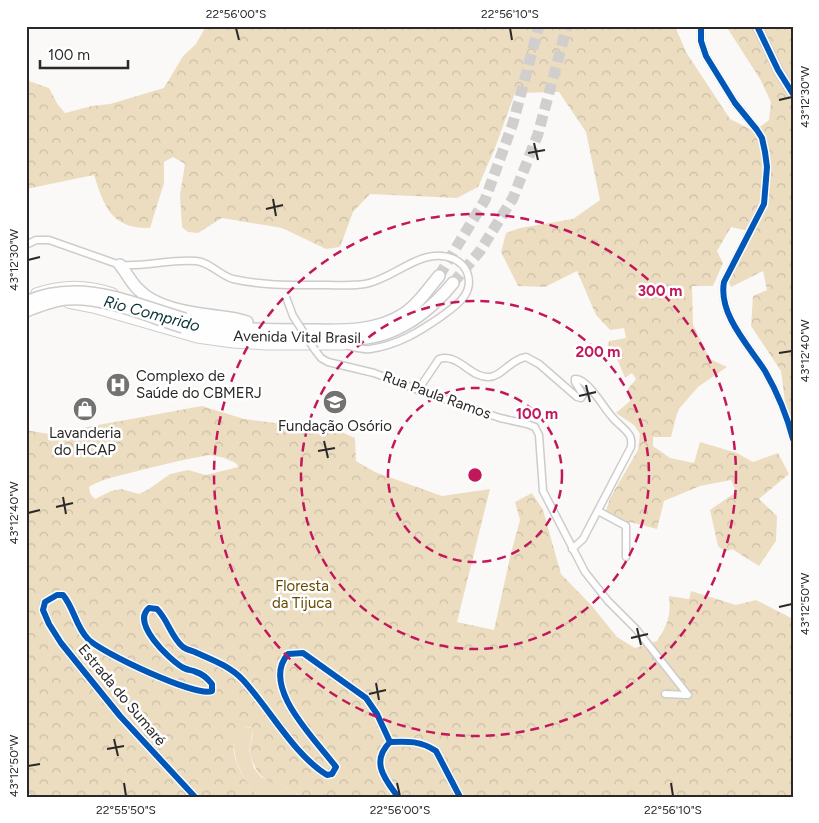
<svg xmlns="http://www.w3.org/2000/svg" width="819" height="823" font-family="Figtree,sans-serif">
<style>
.grass{fill:#ecddc1}
.forest{fill:url(#forest-crowns);fill-rule:evenodd}
.lines{fill:none;stroke-linecap:round;stroke-linejoin:round}
.highway-tunnel{stroke:#d1cfce;stroke-width:11;stroke-dasharray:11 5.5;stroke-linecap:butt}
.street-casing{stroke:#cdcccb;stroke-width:9}
.secondary-casing{stroke:#cdcccb;stroke-width:11}
.highway-casing{stroke:#cdcccb;stroke-width:14}
.street{stroke:#fefefe;stroke-width:6}
.secondary{stroke:#fefefe;stroke-width:9}
.highway{stroke:#fefefe;stroke-width:11}
.tram{stroke:#c1c1c0;stroke-width:1}
.street-bridge-casing{stroke:#cdcccb;stroke-width:9;stroke-linecap:butt}
.highway-bridge-casing{stroke:#cdcccb;stroke-width:14;stroke-linecap:butt}
.street-bridge{stroke:#fefefe;stroke-width:6}
.highway-bridge{stroke:#fefefe;stroke-width:11}
.cycleway-casing{stroke:#fff;stroke-width:9}
.cycleway{stroke:#0057b8;stroke-width:6}
.ticks{fill:none;stroke:#2a2928;stroke-width:2}
.ring{fill:none;stroke:#c2185b;stroke-width:2.5;stroke-dasharray:9 6}
.labels{text-anchor:middle;stroke-width:5;stroke-linejoin:round;paint-order:stroke}
.street-label{font-size:15px;fill:#2a2928;stroke:#fff}
.poi-label{font-size:15px;fill:#2a2928;stroke:#fff}
.park-label{font-size:15px;fill:#664a00;stroke:#fff}
.water-label{font-size:16px;font-style:italic;fill:#083136;stroke:#fff}
.centre{fill:#c2185b;stroke:#fff;stroke-width:2.5}
.ring-label{font-size:15px;text-anchor:middle;font-weight:bold;fill:#c2185b;stroke:#fff;stroke-width:5;stroke-linejoin:round;paint-order:stroke}
.neatline{fill:none;stroke:#2a2928;stroke-width:2}
.ticks-label{font-size:12px;text-anchor:middle;fill:#2a2928}
</style>
<defs>
<pattern id="forest-crowns" width="20" height="18" patternUnits="userSpaceOnUse" patternTransform="scale(1.25)"><rect width="20" height="18" fill="#ecddc1"/><path d="M2 6a3 3 0 1 1 6 0M12 15a3 3 0 1 1 6 0" fill="none" stroke="#cbbea6"/></pattern>
</defs>
<rect width="100%" height="100%" fill="#fbf9f7"/>
<path class="grass" d="M245,727L252,728L253,730L249,751L254,768L261,777L292,790L301,797H258C246,783 236,767 234,748C234,745 232,740 233,737C235,731 241,729 245,727Z"/>
<g class="forest">
<path d="M206,26H675L686,52L730,119L754,131L769,120L771,102L760,79L726,26H793V424L785,402L781,371L751,326L753,296L767,290L763,271L731,287L726,276L748,231L731,227L717,251L723,263L713,286H692L693,325L710,359L727,367L698,387L678,410L671,437H653V446L670,458L694,463L700,442L737,453L753,462L778,453L789,474L759,499L777,516L776,541L759,566L732,549L725,552L718,546L710,510L736,492L731,480L700,486L664,501L657,529L630,522L626,526L605,514L610,498L638,450L640,434L634,425L616,413L630,401L628,389L636,379L632,373L625,378L618,361L607,349L609,341L626,338L624,328L610,330L596,315L577,271L545,287L518,286L501,252L506,233L520,228L573,219L600,200L586,132L559,92L515,93L495,148L478,187L457,198L370,194L353,212L340,247L326,249L282,228L222,218L198,233L188,232L182,227L180,195L185,164L173,157L164,162V183L150,228C111,229 104,206 94,175L26,189V80L49,88L58,105L65,113L92,106L110,104L164,88L183,56L196,44Z"/>
<path d="M202,406L244,419L339,431L355,438L356,461L375,472L442,496L490,489L457,622L494,630L511,553L520,520L515,502L532,493L543,510L561,574L592,606L617,637L635,648L657,641C668,624 671,616 669,596L689,599L691,591L736,605L756,600L793,619V797H301C280,777 261,792 250,754C248,745 255,736 252,728C245,725 238,730 234,736C230,759 244,780 258,797H26V430L49,434ZM209,455C219,456 229,459 237,464L238,467L206,475L188,470L170,474L149,489L139,494L121,489L111,491L95,499C91,496 89,492 89,487C100,480 114,477 126,474C153,467 181,460 209,455Z"/>
</g>
<g class="lines">
<g class="highway-tunnel">
<polyline points="439,276 485,200 513,123 539,26"/>
<polyline points="453,283 480,251 513,198 538,134 567,26"/>
</g>
<g class="street-casing">
<g id="street">
<path d="M701,26V41L706,56L735,103L757,130L762,138L765,152L767,167L764,204L724,282C718,314 749,346 765,371C777,392 787,416 793,439"/>
<path d="M26,245L36,240H49L120,265C145,267 170,259 196,261C210,262 219,275 233,279C264,286 295,285 327,285C340,285 353,286 365,284C395,279 422,245 454,259C460,262 464,265 467,272C475,293 457,305 442,316C419,332 398,345 370,349C361,350 353,347 344,345"/>
<polyline points="315,350 321,358 328,362 374,373 418,390 500,418 527,424 535,427 539,435 543,491 585,572 608,601 636,629 688,695 665,694"/>
<path d="M418,390L439,359C459,353 470,378 489,377C501,377 511,359 526,357L539,364L577,397L581,398L583,395L575,382V379C588,378 604,409 613,418C618,424 626,429 630,436C632,440 631,443 631,447L583,539L572,549"/>
<polyline points="598,511 626,526 626,557"/>
<path d="M390,742C408,741 421,741 436,751L460,797"/>
<polyline points="26,795 29,797"/>
<path d="M195,797L120,716L61,643L49,624L43,610L45,602L57,595H63C74,608 76,627 88,639C100,652 197,698 212,691V684C208,679 203,674 196,672C192,670 186,670 182,667C168,658 131,623 149,608L157,609C168,620 171,637 183,647C187,650 193,651 197,653C213,660 231,667 243,680C269,708 294,755 327,775L332,774L336,767C318,742 259,687 288,654L303,653L366,698L377,714L390,742C370,762 385,779 398,797"/>
</g>
</g>
<g class="secondary-casing">
<g id="secondary">
<polyline points="757,26 778,70 793,94"/>
<path d="M36,293C63,284 86,284 113,293"/>
<polyline points="68,303 93,308 197,338 233,343 267,345 344,345"/>
</g>
</g>
<g class="highway-casing">
<g id="highway">
<path d="M120,265C127,273 131,283 139,290C155,307 186,312 208,315C221,317 234,317 247,322"/>
<path d="M185,319C225,330 265,330 306,330C339,330 373,333 402,315C417,306 428,289 439,276"/>
<path d="M183,327C228,338 273,339 319,339C341,339 365,341 387,333C414,323 435,305 453,283"/>
</g>
</g>
<use href="#street" class="street"/>
<use href="#secondary" class="secondary"/>
<use href="#highway" class="highway"/>
<polyline class="tram" points="753,26 773,68 793,101"/>
<g class="street-bridge-casing">
<polyline id="street-bridge" points="286,297 293,316 315,350"/>
</g>
<g class="highway-bridge-casing">
<g id="highway-bridge">
<path d="M26,302C81,278 131,303 185,319"/>
<path d="M26,311C39,306 53,300 67,299C104,296 147,316 183,327"/>
</g>
</g>
<use href="#street-bridge" class="street-bridge"/>
<use href="#highway-bridge" class="highway-bridge"/>
<g class="cycleway-casing">
<g id="cycleway">
<path d="M701,26V41L706,56L735,103L757,130L762,138L765,152L767,167L764,204L724,282C718,314 749,346 765,371C777,392 787,416 793,439"/>
<polyline points="757,26 778,70 793,94"/>
<path d="M390,742C408,741 421,741 436,751L460,797"/>
<path d="M195,797L120,716L61,643L49,624L43,610L45,602L57,595H63C74,608 76,627 88,639C100,652 197,698 212,691V684C208,679 203,674 196,672C192,670 186,670 182,667C168,658 131,623 149,608L157,609C168,620 171,637 183,647C187,650 193,651 197,653C213,660 231,667 243,680C269,708 294,755 327,775L332,774L336,767C318,742 259,687 288,654L303,653L366,698L377,714L390,742C370,762 385,779 398,797"/>
</g>
</g>
<use href="#cycleway" class="cycleway"/>
</g>
<path class="ticks" d="M236,28L239,40M510,28L512,40M779,100L792,97M534,143L538,160M528,153L545,150M273,199L276,216M266,209L283,205M28,260L40,257M779,353L792,351M586,385L590,402M579,396L596,392M324,441L328,458M318,451L335,448M63,497L66,514M56,507L73,503M28,513L40,510M779,607L792,604M637,628L641,645M631,638L648,634M376,683L379,700M369,694L386,690M114,739L118,756M107,749L124,746M28,766L40,764M124,783L126,796M397,783L400,796M671,783L673,796"/>
<g class="ring">
<circle cx="475" cy="475" r="87"/>
<circle cx="475" cy="475" r="174"/>
<circle cx="475" cy="475" r="261"/>
</g>
<defs>
<g id="hospital-disc" transform="scale(1.25)"><circle r="9.5" fill="#737270" stroke="#fff"/><path d="M-5-5h3v3.5h4V-5h3V5h-3V1.5h-4V5h-3Z" fill="#fff"/></g>
<g id="school-disc" transform="scale(1.25)"><circle r="9.5" fill="#737270" stroke="#fff"/><path d="M0-5L7-2L0 1L-7-2ZM-4 1L0 2.5L4 1V4Q0 6-4 4Z" fill="#fff"/></g>
<g id="shop-disc" transform="scale(1.25)"><circle r="9.5" fill="#737270" stroke="#fff"/><path d="M-5-2.5h2.3a2.7 3.5 0 0 1 5.4 0H5L5.5 6h-11ZM-1.5-2.5h3a1.5 2.3 0 0 0-3 0Z" fill="#fff"/></g>
</defs>
<g fill-rule="evenodd">
<use href="#hospital-disc" x="118" y="385"/>
<use href="#school-disc" x="335" y="402"/>
<use href="#shop-disc" x="85" y="409"/>
</g>
<g class="labels">
<g class="street-label">
<text transform="translate(297 337) rotate(1)" y="5">Avenida Vital Brasil</text>
<text transform="translate(437 395) rotate(20)" y="5">Rua Paula Ramos</text>
<text transform="translate(122 695) rotate(50)" y="5">Estrada do Sumaré</text>
</g>
<g class="poi-label">
<text x="136" y="381" text-anchor="start">Complexo de<tspan x="136" dy="17">Saúde do CBMERJ</tspan></text>
<text x="335" y="431">Fundação Osório</text>
<text x="85" y="438">Lavanderia<tspan x="85" dy="17">do HCAP</tspan></text>
</g>
<g class="park-label">
<text x="302" y="591">Floresta<tspan x="302" dy="17">da Tijuca</tspan></text>
</g>
<g class="water-label">
<text transform="translate(152 313) rotate(15)" y="6">Rio Comprido</text>
</g>
</g>
<circle cx="475" cy="475" r="8" class="centre"/>
<g class="ring-label">
<text x="660" y="296">300 m</text>
<text x="598" y="357">200 m</text>
<text x="537" y="419">100 m</text>
</g>
<rect width="819" height="823" fill="none" stroke="#ffffff" stroke-width="55"/>
<path d="M40 60v8h88v-8" fill="none" stroke="#2a2928" stroke-width="2.5"/>
<text x="48" y="60" font-size="15" fill="#2a2928" stroke="#ffffff" stroke-width="4" paint-order="stroke">100 m</text>
<rect x="28" y="28" width="764" height="768" class="neatline"/>
<g class="ticks-label">
<text x="236" y="18">22°56'00"S</text>
<text x="510" y="18">22°56'10"S</text>
<text transform="translate(805 97) rotate(-90)" y="4">43°12'30"W</text>
<text transform="translate(14 260) rotate(-90)" y="4">43°12'30"W</text>
<text transform="translate(805 351) rotate(-90)" y="4">43°12'40"W</text>
<text transform="translate(14 513) rotate(-90)" y="4">43°12'40"W</text>
<text transform="translate(805 604) rotate(-90)" y="4">43°12'50"W</text>
<text transform="translate(14 766) rotate(-90)" y="4">43°12'50"W</text>
<text x="126" y="814">22°55'50"S</text>
<text x="400" y="814">22°56'00"S</text>
<text x="673" y="814">22°56'10"S</text>
</g>
</svg>
